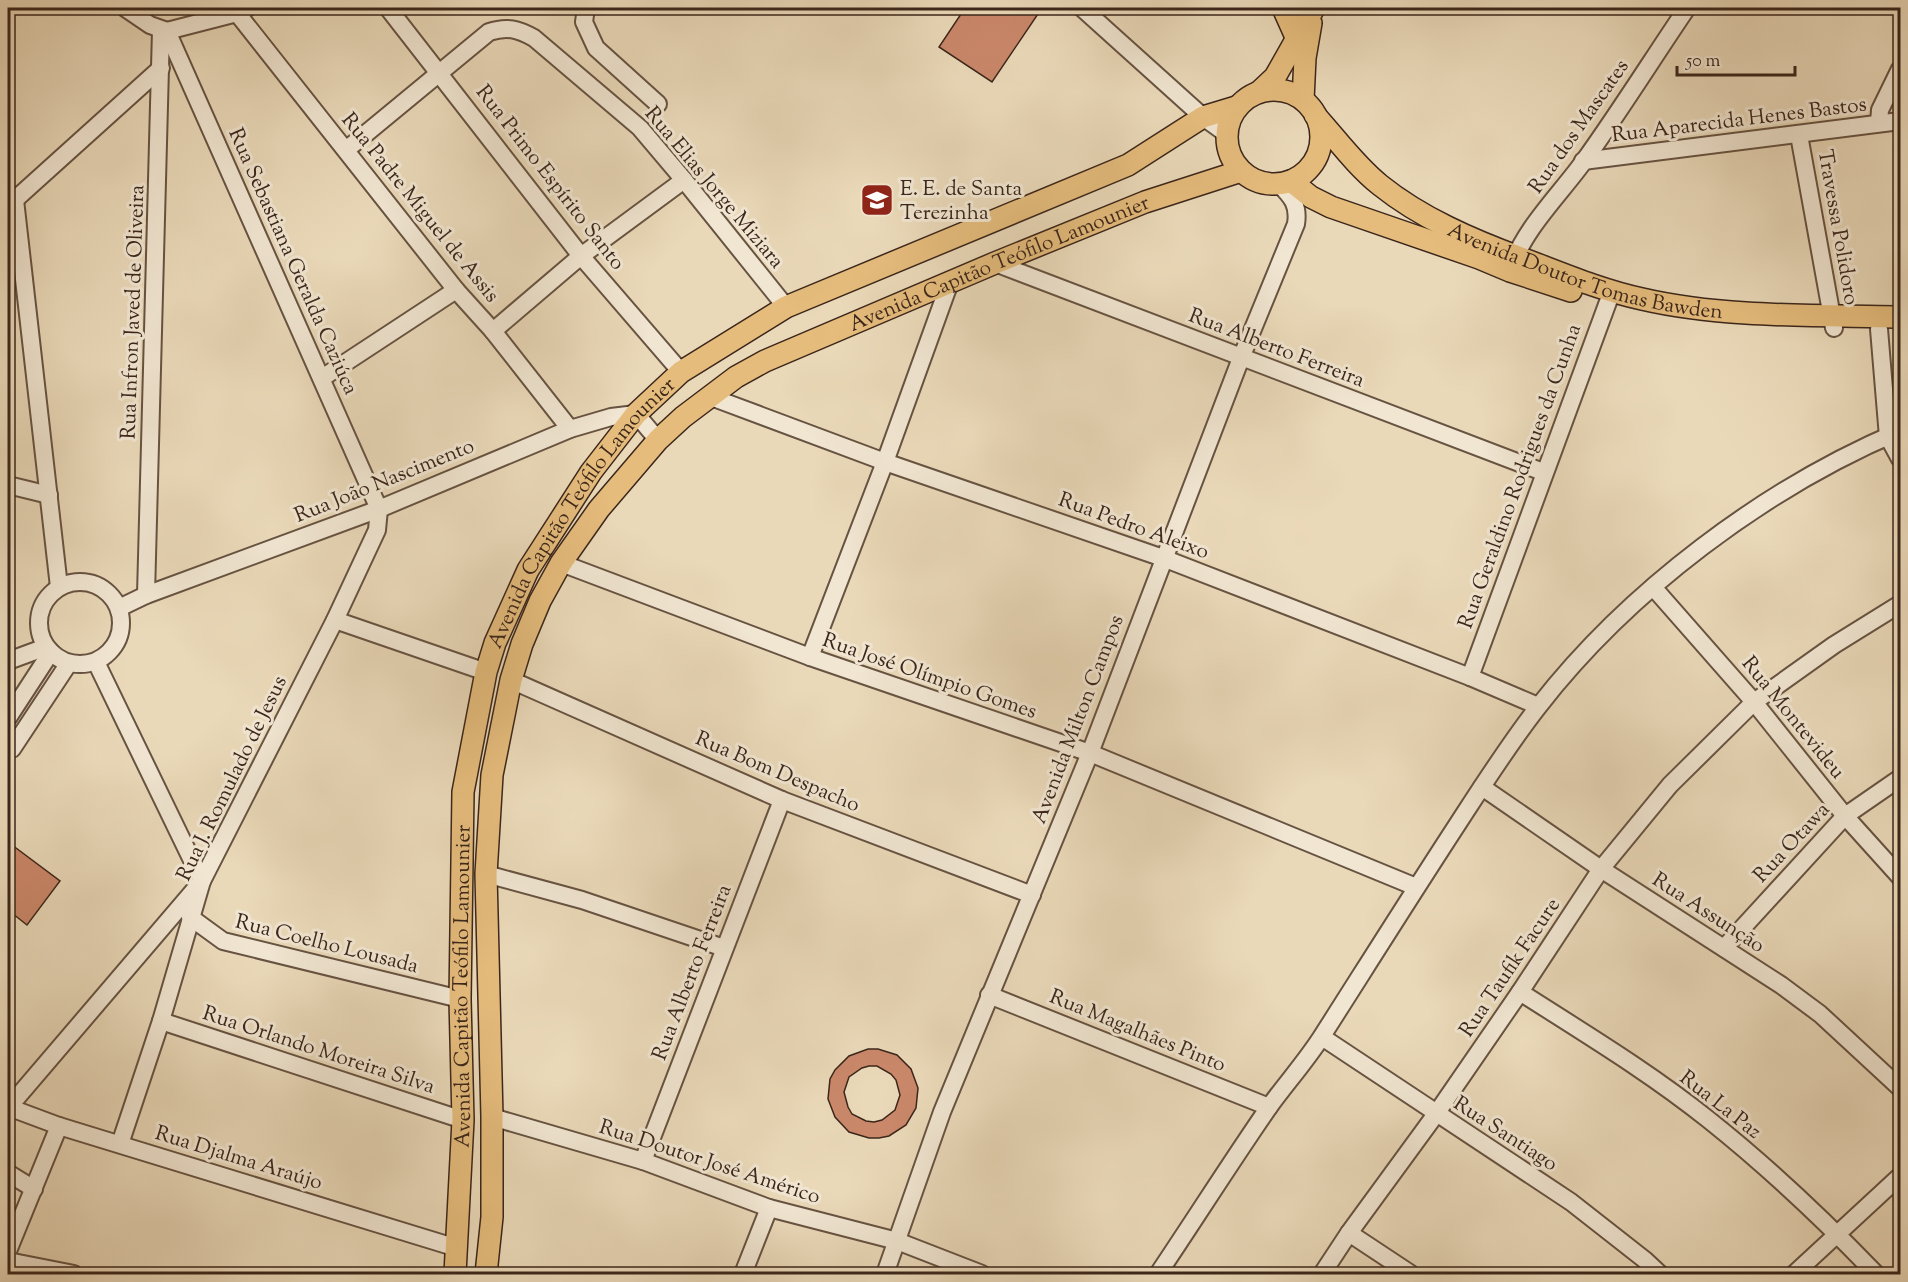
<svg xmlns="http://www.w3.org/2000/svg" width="1908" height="1282" font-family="'Sorts Mill Goudy',serif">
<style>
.building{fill:#cb886b;stroke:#3b261b;stroke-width:1.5;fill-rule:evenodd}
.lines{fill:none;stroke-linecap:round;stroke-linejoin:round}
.minor-casing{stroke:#675342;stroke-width:20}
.major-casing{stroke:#3b261b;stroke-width:24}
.minor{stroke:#f1e6d2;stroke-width:16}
.major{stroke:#e5bc7c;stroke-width:21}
.labels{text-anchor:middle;stroke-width:6;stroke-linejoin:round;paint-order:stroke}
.street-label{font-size:21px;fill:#3b261b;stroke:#f1e6d2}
.poi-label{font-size:21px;fill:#3b261b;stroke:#f1e6d2;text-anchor:start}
</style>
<rect width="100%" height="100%" fill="#ead9b9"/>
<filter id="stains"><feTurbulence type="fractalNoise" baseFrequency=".00333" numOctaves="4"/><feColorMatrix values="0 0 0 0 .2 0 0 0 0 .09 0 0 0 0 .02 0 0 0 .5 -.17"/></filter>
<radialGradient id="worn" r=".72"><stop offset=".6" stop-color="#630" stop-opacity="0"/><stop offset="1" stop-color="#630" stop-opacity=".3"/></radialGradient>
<g class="building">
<polygon points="965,8 1042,8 992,82 939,47"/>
<polygon points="8,842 60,881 27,925 8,910"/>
<path d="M868,1049H878L897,1055L911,1069L918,1088L916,1108L906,1125L889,1136L879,1138H869L849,1132L835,1117L828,1099L830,1079L835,1070L849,1056ZM869,1066H877L891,1074L896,1080L900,1095L895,1110L882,1120L874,1122L866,1121L852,1114L848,1107L844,1092L849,1077L862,1068Z"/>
</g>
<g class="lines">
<g class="minor-casing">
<g id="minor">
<polyline points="125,8 150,25 167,31"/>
<polyline points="388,8 581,256 681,372"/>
<polyline points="586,8 584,22 596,48 658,104"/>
<polyline points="1082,8 1203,117 1228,135"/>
<polyline points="237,13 456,290 493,331 570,429"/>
<polyline points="167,31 237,13 247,8"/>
<polyline points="1879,123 1880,110 1900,69"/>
<polyline points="1799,135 1834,328"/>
<path d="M346,150L489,32C507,26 518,29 534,38L640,128L684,180L786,307"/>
<polyline points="1583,161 1900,121"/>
<polyline points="15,200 59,587"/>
<polyline points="8,206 161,68"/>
<polyline points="995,263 1543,472"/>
<path d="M1512,267C1522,231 1562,192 1584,161C1620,111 1653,58 1687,8"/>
<polyline points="1879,329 1888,437 1900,459"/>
<polyline points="493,331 581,256 684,180"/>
<polyline points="322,378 456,290"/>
<polyline points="711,397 885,462 1163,558 1470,677 1538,706"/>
<polyline points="8,485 49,495"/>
<polyline points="561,563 810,657 1090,753 1416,887"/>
<circle cx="80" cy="623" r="41"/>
<polyline points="1653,587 1754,702 1845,816 1900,877"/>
<polyline points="146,595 161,30"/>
<polyline points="119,608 146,595 379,509 570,429 611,417 636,414 658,440"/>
<polyline points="335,620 486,672"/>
<polyline points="810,657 885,462 950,282"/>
<polyline points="8,661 46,647"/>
<polyline points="1470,677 1612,291"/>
<polyline points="511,680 782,800 1032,895"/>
<polyline points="8,718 51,652"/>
<polyline points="12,749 69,663"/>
<polyline points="1482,787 1601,869 1781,985 1820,1014 1900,1088"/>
<polyline points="486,874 582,900 724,948"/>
<polyline points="190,917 223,941 460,999"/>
<polyline points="1724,948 1845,816 1900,778"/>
<path d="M1520,992C1584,1033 1649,1072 1709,1120C1768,1167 1824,1220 1876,1274"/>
<polyline points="989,995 1269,1107"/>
<polyline points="161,1021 463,1120"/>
<polyline points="1322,1037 1571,1202 1645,1260 1660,1274"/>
<polyline points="8,1107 59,1126 457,1248"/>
<polyline points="8,1108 202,881 96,662"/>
<polyline points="492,1117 643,1161 769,1208 897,1241 982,1274"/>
<polyline points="120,1144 161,1021 202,881 335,620 377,530 379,509 167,31"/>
<polyline points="643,1161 782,800"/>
<polyline points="8,1173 34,1189"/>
<polyline points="1349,1233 1411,1274"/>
<polyline points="8,1251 59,1126"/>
<polyline points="8,1261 74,1274"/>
<polyline points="743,1274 769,1208"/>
<path d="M885,1274L942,1112L1090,753L1241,358L1296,224C1299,205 1292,197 1279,184"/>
<path d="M1158,1274C1195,1219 1231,1162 1269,1107C1287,1082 1308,1059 1324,1033C1368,964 1412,894 1457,825C1483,785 1509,744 1538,707C1628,591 1765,488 1900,431"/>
<polyline points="1322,1274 1349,1233 1436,1114 1520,992 1601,869 1670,785 1754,702 1834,645 1900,604"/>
<polyline points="1794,1274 1900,1176"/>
</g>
</g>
<g class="major-casing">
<g id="major">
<polyline points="1283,8 1296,37"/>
<circle cx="1274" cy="137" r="47"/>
<polyline points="1259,92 1275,77 1314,8"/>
<polyline points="1303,100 1305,58 1311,23"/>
<path id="s1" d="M1315,115C1336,138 1355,165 1380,185C1421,218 1472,240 1521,258C1561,273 1600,290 1642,299C1724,318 1817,315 1900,317"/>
<polyline points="1291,181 1311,197 1331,207 1479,258 1510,271 1571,291"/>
<path id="s2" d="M455,1274L463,1120L460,999L463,792L486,672L495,643L528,570L591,472L636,414L681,372L786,307L1128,165L1203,117L1236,107"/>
<path id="s3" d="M486,1274L492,1217V1117L486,874L492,775L511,680L522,644L540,601L561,563L599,509L658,440L683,417L736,377L765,361L995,263L1145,202L1241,171"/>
</g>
</g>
<use href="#minor" class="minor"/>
<use href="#major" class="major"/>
</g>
<defs>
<g id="school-square" transform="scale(1.725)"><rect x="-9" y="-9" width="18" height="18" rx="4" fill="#8f2418" stroke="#f1e6d2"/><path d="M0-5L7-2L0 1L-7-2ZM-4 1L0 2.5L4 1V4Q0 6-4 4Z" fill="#fff"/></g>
</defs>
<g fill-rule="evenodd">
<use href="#school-square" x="877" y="200"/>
</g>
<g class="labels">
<g class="street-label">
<text transform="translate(1739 119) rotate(-7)" y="7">Rua Aparecida Henes Bastos</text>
<text transform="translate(1578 126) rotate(-55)" y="7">Rua dos Mascates</text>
<text transform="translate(551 177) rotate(52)" y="7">Rua Primo Espírito Santo</text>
<text transform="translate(715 187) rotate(50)" y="7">Rua Elias Jorge Miziara</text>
<text transform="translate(421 207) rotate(51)" y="7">Rua Padre Miguel de Assis</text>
<text transform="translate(1839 227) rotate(80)" y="7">Travessa Polidoro</text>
<text transform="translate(294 261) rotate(66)" y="7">Rua Sebastiana Geralda Caziúca</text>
<text dy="7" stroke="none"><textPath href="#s3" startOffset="1268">Avenida Capitão Teófilo Lamounier</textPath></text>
<text dy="7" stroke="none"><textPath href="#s1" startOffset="321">Avenida Doutor Tomas Bawden</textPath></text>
<text transform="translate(132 312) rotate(-88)" y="7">Rua Infron Javed de Oliveira</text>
<text transform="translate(1277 347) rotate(21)" y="7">Rua Alberto Ferreira</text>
<text transform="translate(1519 476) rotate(-70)" y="7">Rua Geraldino Rodrigues da Cunha</text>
<text transform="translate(384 480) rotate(-22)" y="7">Rua João Nascimento</text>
<text dy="7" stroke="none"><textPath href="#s2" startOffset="792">Avenida Capitão Teófilo Lamounier</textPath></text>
<text transform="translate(1134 525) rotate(20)" y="7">Rua Pedro Aleixo</text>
<text transform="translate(930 675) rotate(19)" y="7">Rua José Olímpio Gomes</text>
<text transform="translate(1794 717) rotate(51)" y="7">Rua Montevideu</text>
<text transform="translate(1077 719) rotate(-69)" y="7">Avenida Milton Campos</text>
<text transform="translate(778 771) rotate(23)" y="7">Rua Bom Despacho</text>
<text transform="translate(231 778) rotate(-64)" y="7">Rua J. Romulado de Jesus</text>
<text transform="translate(1791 842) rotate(-47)" y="7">Rua Otawa</text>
<text transform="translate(1709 912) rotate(33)" y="7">Rua Assunção</text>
<text transform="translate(327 943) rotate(14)" y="7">Rua Coelho Lousada</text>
<text transform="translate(1509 967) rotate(-56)" y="7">Rua Taufik Facure</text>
<text transform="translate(691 972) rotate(-69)" y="7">Rua Alberto Ferreira</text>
<text dy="7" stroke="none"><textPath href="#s2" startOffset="288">Avenida Capitão Teófilo Lamounier</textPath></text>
<text transform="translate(1138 1030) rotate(22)" y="7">Rua Magalhães Pinto</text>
<text transform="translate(319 1049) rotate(18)" y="7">Rua Orlando Moreira Silva</text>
<text transform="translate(1721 1104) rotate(38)" y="7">Rua La Paz</text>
<text transform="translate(1506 1133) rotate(33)" y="7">Rua Santiago</text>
<text transform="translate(239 1157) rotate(17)" y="7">Rua Djalma Araújo</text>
<text transform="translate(710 1161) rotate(18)" y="7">Rua Doutor José Américo</text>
</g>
<g class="poi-label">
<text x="900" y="195">E. E. de Santa<tspan x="900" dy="24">Terezinha</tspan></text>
</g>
</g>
<rect width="1908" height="1282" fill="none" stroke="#ead9b9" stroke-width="30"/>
<rect x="9" y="9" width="1890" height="1264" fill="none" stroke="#3b261b" stroke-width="3"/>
<rect x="15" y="15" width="1878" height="1252" fill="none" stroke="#3b261b" stroke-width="1.5"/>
<path d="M1677 66v9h118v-9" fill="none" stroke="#3b261b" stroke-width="3"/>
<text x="1686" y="66" font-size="18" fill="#3b261b" stroke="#f1e6d2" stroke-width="4.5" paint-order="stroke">50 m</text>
<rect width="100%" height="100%" filter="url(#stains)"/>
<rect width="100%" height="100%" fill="url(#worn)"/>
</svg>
